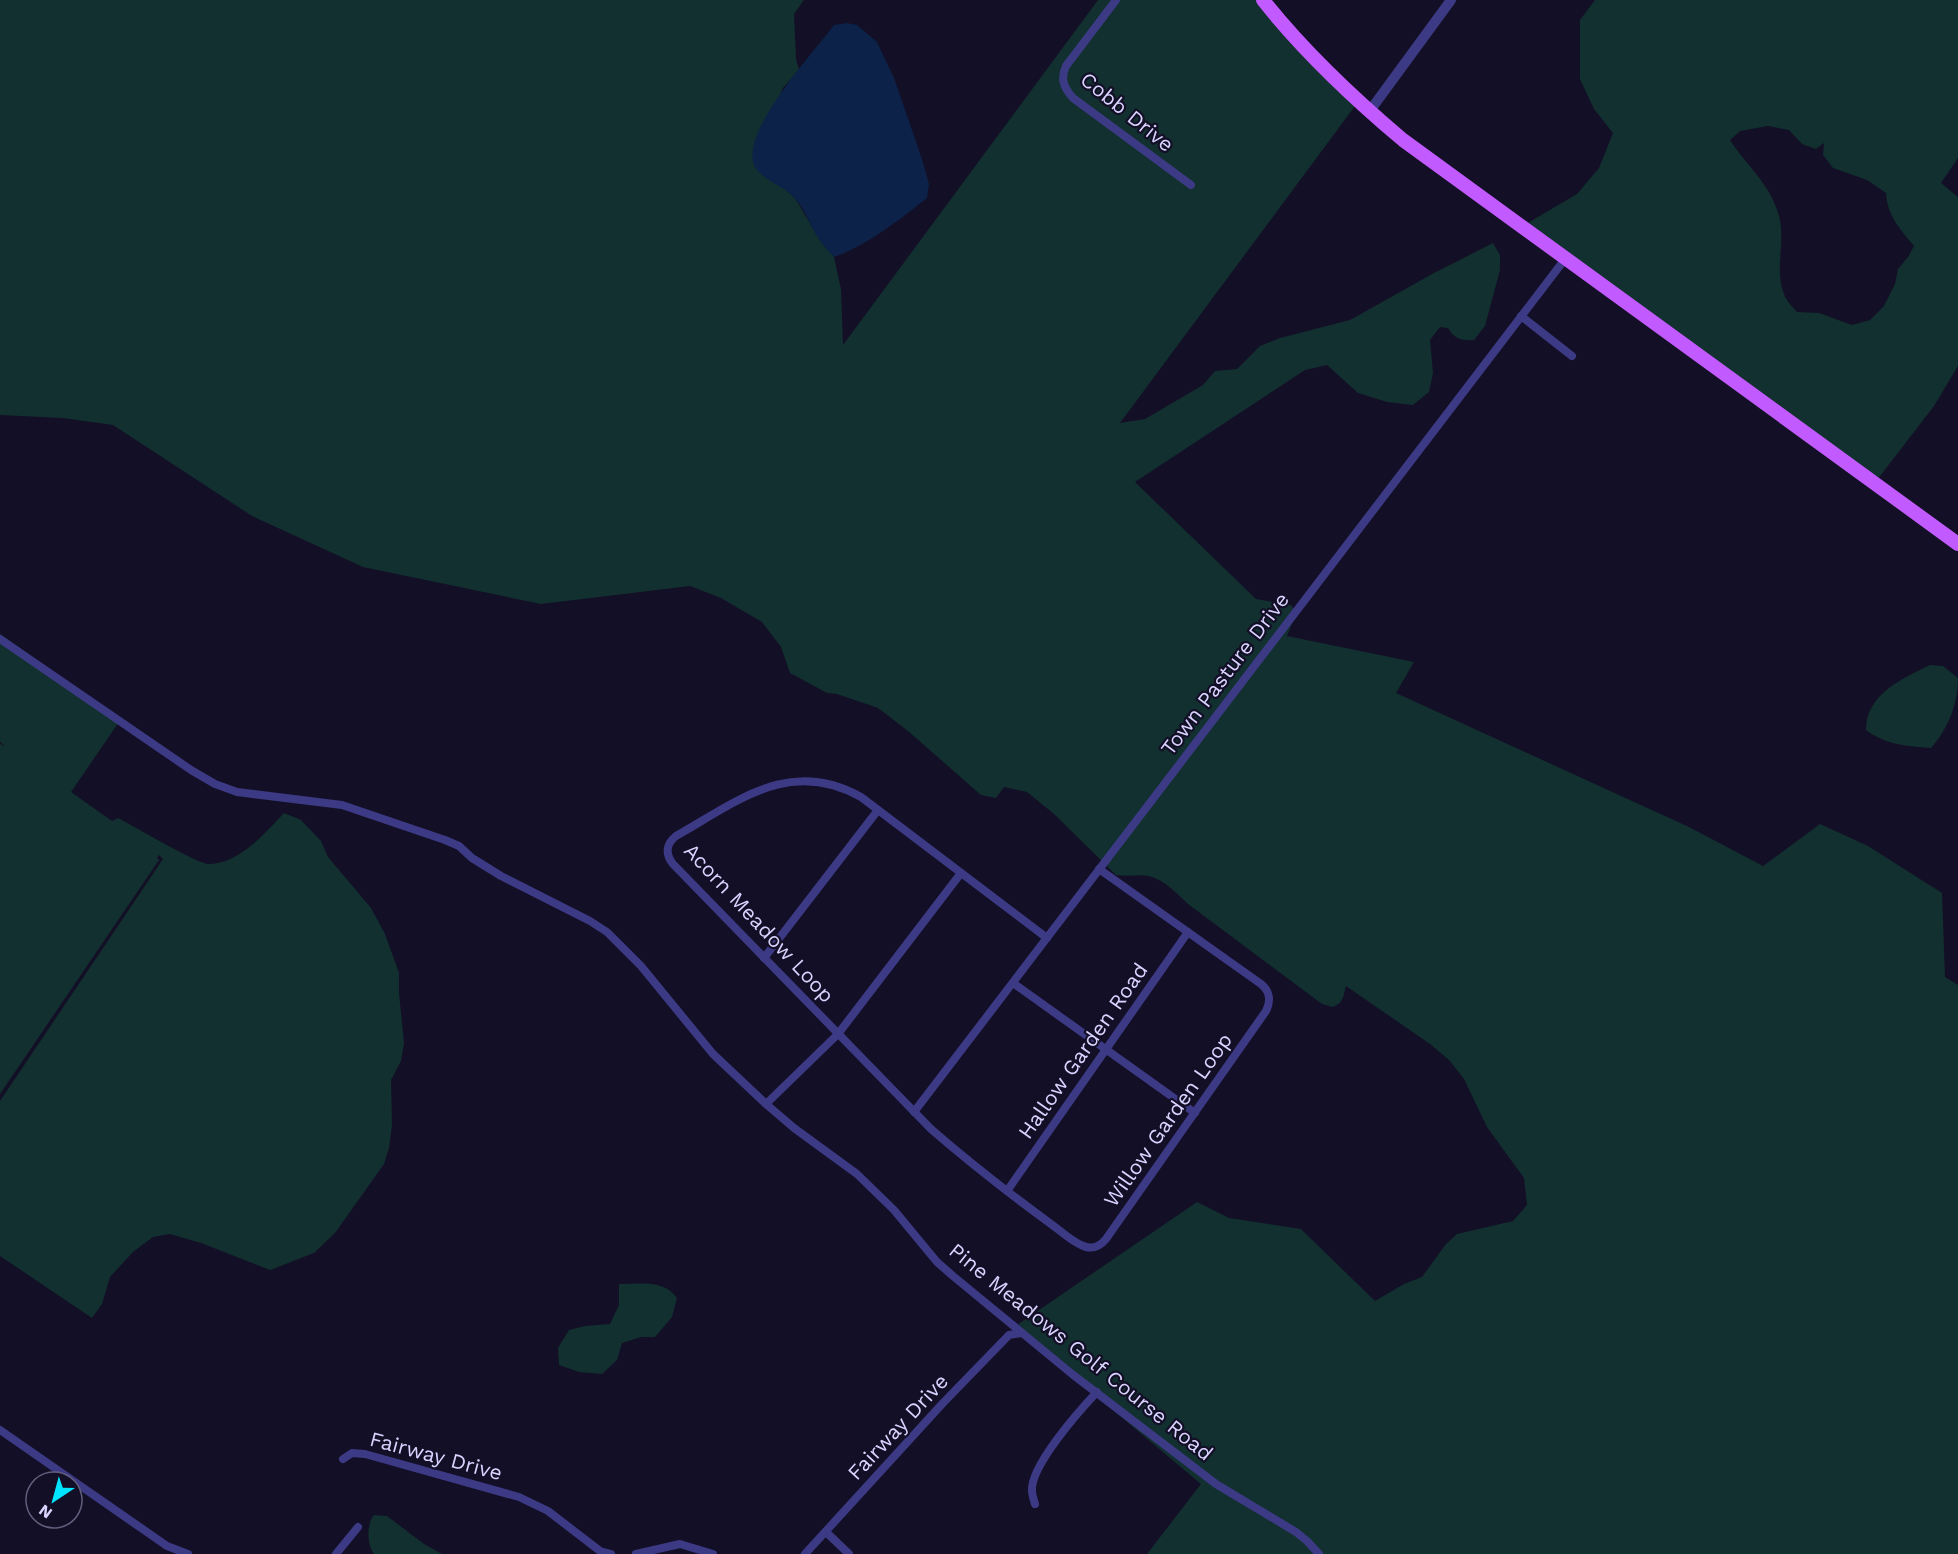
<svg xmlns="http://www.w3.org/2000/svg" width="1958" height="1554" font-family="'Work Sans',sans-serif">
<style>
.green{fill:#12302f;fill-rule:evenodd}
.water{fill:#0c2248}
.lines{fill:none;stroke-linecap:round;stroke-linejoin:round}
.minor{stroke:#3d3a85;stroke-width:8}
.tertiary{stroke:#3d3a85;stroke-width:10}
.primary{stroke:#c25bff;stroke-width:14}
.labels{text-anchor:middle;stroke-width:4.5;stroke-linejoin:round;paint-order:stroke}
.street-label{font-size:21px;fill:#d9d4ff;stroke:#130f26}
</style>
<rect width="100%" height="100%" fill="#130f26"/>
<g class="green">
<path d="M0,0H804L794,14L796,59L799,70L782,89L762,175L781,186L795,198L820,240L834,257L841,289L843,345L1098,0H1257L1355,106L1120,423L1145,419L1203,385L1215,371L1237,369L1260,346L1280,338L1350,320L1434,273L1493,243L1500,255V270L1485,326L1474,340C1461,341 1455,339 1448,328L1440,327L1430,340L1433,373L1429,392L1413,405L1387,402L1358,393L1327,365L1305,370L1135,482L1256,599L1291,605L1296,613L1287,636L1414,662L1396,693L1689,827L1763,866L1820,824L1868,846L1942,893L1945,977L1958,985V1554H1147L1201,1484L1014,1327L1197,1202L1229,1218L1301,1229L1375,1301L1404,1284L1422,1277L1446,1244L1457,1234L1513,1221L1527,1205L1524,1178L1487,1127L1464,1079L1449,1060L1430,1044L1346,986C1343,997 1344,1002 1333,1007L1322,1004L1188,904C1177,894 1165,880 1149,876C1139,874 1127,877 1116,875L1054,814L1027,792L1004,787L996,798L981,795L908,731L878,708L837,694L827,693L790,673L781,647L762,622L721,598L690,586L541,604L363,567L252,516L113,425L63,418L0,415Z"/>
<path d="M1595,0H1958V158L1941,183L1958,197V366L1934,406L1877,480L1526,224L1577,194L1599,168L1613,133L1594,109L1580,79V20ZM1768,126L1789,130L1802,144L1816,149L1824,143L1823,155L1833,168L1867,180L1886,193C1887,215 1900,229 1914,246L1908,257L1898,269L1895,284L1884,306L1870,320L1852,325L1819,313L1797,312C1793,307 1786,301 1784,294C1774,269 1786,242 1779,216C1771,185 1747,166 1730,140L1740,131Z"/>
<path d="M0,634L121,719L71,792L112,821L118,818C134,826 197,864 209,864C240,863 265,833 284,813L301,820L321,841L328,857L371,908L385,934L399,973V993L404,1043L401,1061L391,1080L392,1125L389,1148L384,1164L335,1233L314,1253L270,1270L201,1243L170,1234L153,1237L133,1252L110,1277L102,1304L92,1318L0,1256V1101L163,859L159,855L157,858L159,860L0,1094V744L5,746L0,742Z"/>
<path d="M1930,665L1943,666L1958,678C1958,704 1948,729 1931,748C1907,746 1886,745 1866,730C1866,694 1902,679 1930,665Z"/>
<path d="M619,1284C640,1284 664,1279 677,1298L672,1317L655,1337H641L622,1343L617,1360L602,1374L579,1372L559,1365L558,1348L569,1330L585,1326L610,1324L619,1305Z"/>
<path d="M374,1515L387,1516L424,1544L442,1554H374C367,1544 366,1525 374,1515Z"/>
</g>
<path class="water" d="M847,23L857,25L877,42L894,78L922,159L929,184L927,198C901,219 866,246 834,257C829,251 823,246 819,239C810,226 805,208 793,196C783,186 760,179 754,165C741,130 814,52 834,25Z"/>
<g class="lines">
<g class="minor">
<path d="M1116,0L1066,66C1060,79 1064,88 1073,98L1191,185"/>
<polyline points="1521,316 1572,356"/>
<polyline points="0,639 191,770 215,784 237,792 342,805 445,840 459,846 472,858 501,876 590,921 607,932 641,966 713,1054 766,1104 794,1128 857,1174 894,1210 937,1262 953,1276 1072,1374 1216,1484 1296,1532 1307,1541 1319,1554"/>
<path d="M1047,938L861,797C790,757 738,801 676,836C666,844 665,854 673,864L931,1129C970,1163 1010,1194 1051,1224C1061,1231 1074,1244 1086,1247C1094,1249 1101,1245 1106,1239L1266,1011C1271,1001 1270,991 1261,984L1099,869"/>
<polyline points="764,958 878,810"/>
<polyline points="1013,983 1195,1113"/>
<polyline points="766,1104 838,1034 961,873"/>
<polyline points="914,1112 1565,259"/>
<polyline points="1007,1191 1188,932"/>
<polyline points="0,1430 167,1546 188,1554"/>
<polyline points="343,1459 352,1453 365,1454 519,1497 548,1511 600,1551 611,1554"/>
<path d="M1035,1504C1034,1500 1032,1495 1032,1491C1030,1466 1080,1410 1097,1392"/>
<polyline points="826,1532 849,1554"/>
<polyline points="336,1554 358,1527"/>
<polyline points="636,1554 680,1544 713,1554"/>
<polyline points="805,1554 943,1403 1009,1335 1021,1333"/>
</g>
<polyline class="tertiary" points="1369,112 1451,0"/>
<path class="primary" d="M1263,0C1305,53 1352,97 1403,140L1958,544"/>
</g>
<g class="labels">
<g class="street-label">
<text transform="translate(1127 112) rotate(39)" y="7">Cobb Drive</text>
<text transform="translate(1225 674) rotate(-53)" y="7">Town Pasture Drive</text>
<text transform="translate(759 923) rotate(47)" y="7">Acorn Meadow Loop</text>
<text transform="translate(1083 1051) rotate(-55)" y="7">Hallow Garden Road</text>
<text transform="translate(1168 1120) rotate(-55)" y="7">Willow Garden Loop</text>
<text transform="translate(1081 1352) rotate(39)" y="7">Pine Meadows Golf Course Road</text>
<text transform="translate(898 1427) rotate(-47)" y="7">Fairway Drive</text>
<text transform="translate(436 1456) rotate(15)" y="7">Fairway Drive</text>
</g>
</g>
<g transform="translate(54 1500) rotate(216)"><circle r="28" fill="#130f26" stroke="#625e7d" stroke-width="1.5"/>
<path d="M0-4.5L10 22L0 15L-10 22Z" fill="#00e5ff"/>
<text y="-9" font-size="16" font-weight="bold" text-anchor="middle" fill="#d9d4ff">N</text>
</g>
</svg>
